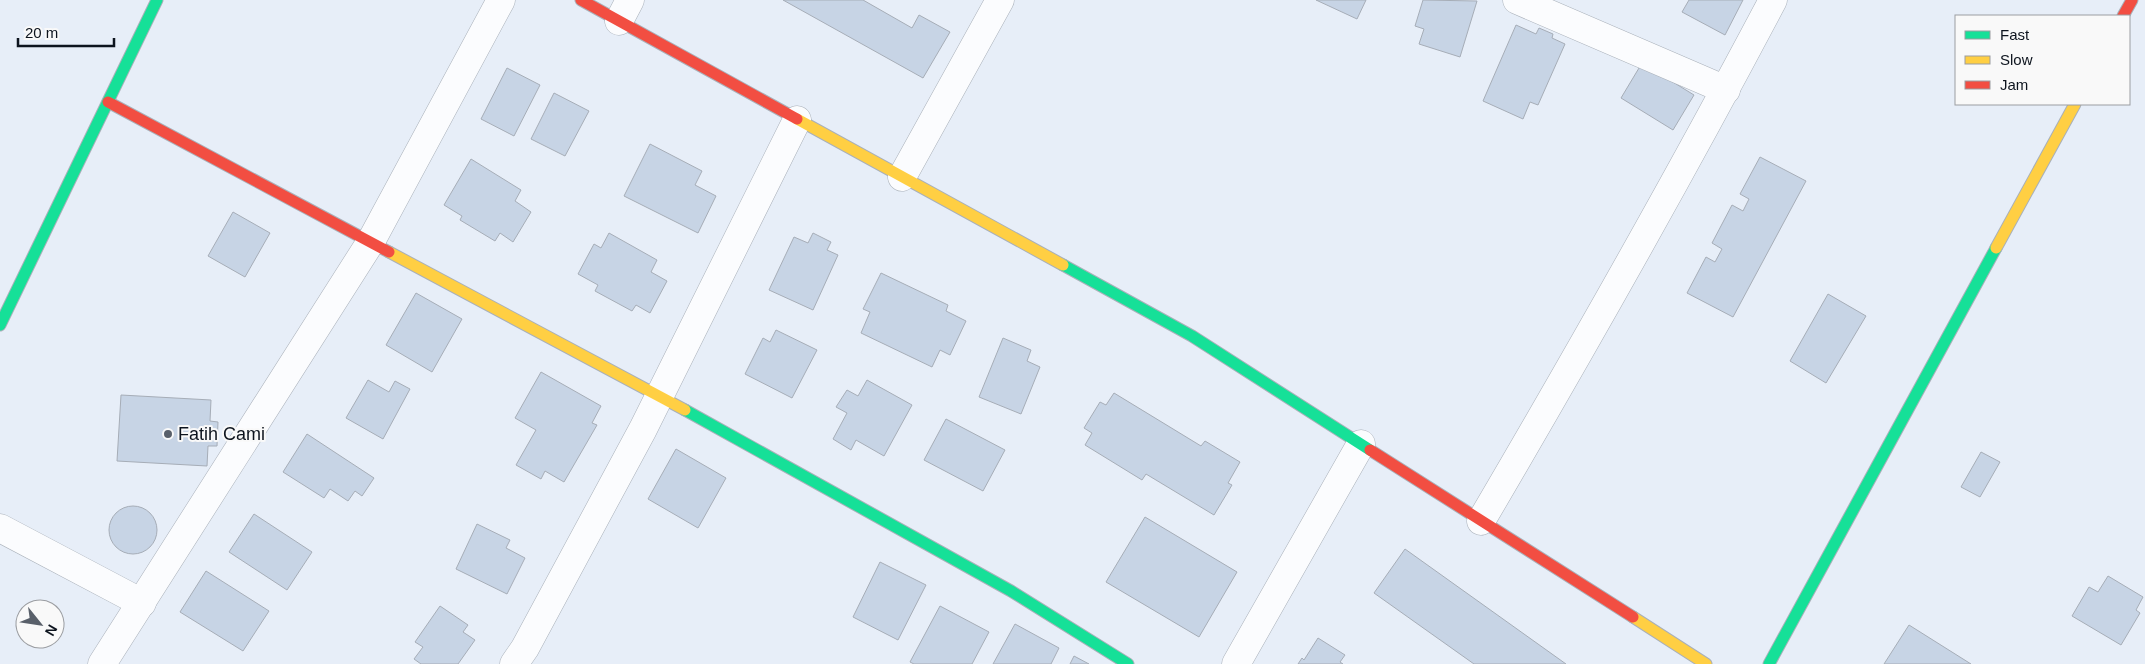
<svg xmlns="http://www.w3.org/2000/svg" width="2145" height="664" font-family="Arial,sans-serif">
<style>
.building{fill:#c7d4e5;stroke:#a6adb7}
.lines{fill:none;stroke-linecap:round;stroke-linejoin:round}
.street-casing{stroke:#a9b0b9;stroke-width:29}
.fast-casing{stroke:#a9b0b9;stroke-width:13}
.slow-casing{stroke:#a9b0b9;stroke-width:13}
.jam-casing{stroke:#a9b0b9;stroke-width:13}
.street{stroke:#fbfcfe;stroke-width:28}
.fast{stroke:#16e098;stroke-width:11}
.slow{stroke:#ffcf43;stroke-width:11}
.jam{stroke:#f24e42;stroke-width:11}
.poi-dot{fill:#59606a;stroke:#f9f9f9;stroke-width:2}
.labels{text-anchor:middle;stroke-width:4;stroke-linejoin:round;paint-order:stroke}
.poi-label{font-size:18px;fill:#0d141e;stroke:#f9f9f9;text-anchor:start}
</style>
<rect width="100%" height="100%" fill="#e7eef8"/>
<g class="building">
<polygon points="783,0 863,0 912,28 919,15 950,32 923,78"/>
<polygon points="1316,0 1366,0 1357,19"/>
<polygon points="1423,0 1477,1 1460,57 1419,44 1424,29 1415,26"/>
<polygon points="1689,0 1743,0 1725,35 1682,12"/>
<polygon points="1516,25 1536,34 1539,28 1553,34 1552,38 1565,44 1538,105 1530,102 1523,119 1483,101"/>
<polygon points="1642,63 1694,95 1673,130 1621,98"/>
<polygon points="507,68 540,85 514,136 481,119"/>
<polygon points="554,93 589,111 565,156 531,139"/>
<polygon points="650,144 702,171 695,185 716,196 698,233 624,196"/>
<polygon points="1760,157 1806,181 1733,317 1687,293 1706,257 1715,262 1722,249 1712,243 1732,205 1743,211 1749,199 1740,194"/>
<polygon points="471,159 521,190 515,201 531,212 513,242 500,233 495,241 460,220 462,216 444,205"/>
<polygon points="233,212 270,233 245,277 208,256"/>
<polygon points="609,233 657,260 651,272 667,281 650,313 636,305 632,311 595,291 598,285 578,274 594,244 601,248"/>
<polygon points="813,233 831,242 827,250 838,255 813,310 769,290 794,237 808,243"/>
<polygon points="881,273 948,305 946,311 966,321 950,355 940,350 932,367 861,333 870,312 863,309"/>
<polygon points="416,293 462,319 432,372 386,345"/>
<polygon points="1828,294 1866,316 1826,383 1790,361"/>
<polygon points="776,330 817,350 792,398 745,374 763,338 770,342"/>
<polygon points="1003,338 1031,350 1027,361 1040,367 1021,414 979,397"/>
<polygon points="541,372 601,406 592,423 597,425 564,482 545,471 541,479 516,465 536,430 515,418"/>
<polygon points="368,380 389,392 395,381 410,389 383,439 346,418"/>
<polygon points="867,380 912,405 884,456 856,440 851,450 833,439 847,413 836,407 847,390 858,396"/>
<polygon points="1114,393 1201,446 1205,441 1240,462 1228,483 1232,485 1214,515 1146,474 1142,480 1085,445 1092,433 1084,428 1100,402 1106,405"/>
<polygon points="121,395 211,400 210,421 218,422 217,446 208,446 207,466 117,461"/>
<polygon points="946,419 1005,450 983,491 924,460"/>
<polygon points="307,434 374,478 362,496 355,491 348,501 330,489 324,498 283,472"/>
<polygon points="676,449 726,478 698,528 648,499"/>
<polygon points="1981,452 2000,462 1980,497 1961,487"/>
<circle cx="133" cy="530" r="24"/>
<polygon points="254,514 312,552 287,590 229,552"/>
<polygon points="1145,517 1237,572 1199,637 1106,582"/>
<polygon points="477,524 510,540 506,548 525,558 507,594 456,569"/>
<polygon points="1405,549 1566,664 1474,664 1374,593"/>
<polygon points="880,562 926,585 898,640 853,617"/>
<polygon points="206,571 269,611 243,651 180,612"/>
<polygon points="2108,576 2143,597 2136,610 2140,613 2121,645 2072,616 2089,587 2098,592"/>
<polygon points="440,606 468,625 463,632 475,640 458,664 421,664 414,659 423,647 415,642"/>
<polygon points="940,606 989,632 972,664 914,664 910,662"/>
<polygon points="1015,624 1059,648 1051,664 993,664"/>
<polygon points="1909,625 1971,664 1884,664"/>
<polygon points="1318,638 1345,655 1340,662 1343,664 1298,664 1302,658 1304,660"/>
<polygon points="1074,656 1089,664 1070,664"/>
</g>
<g class="lines">
<g class="street-casing">
<g id="street">
<polyline points="1517,0 1726,90"/>
<polyline points="619,21 630,0"/>
<polyline points="902,177 1000,0"/>
<path d="M1481,521C1582,349 1680,176 1773,0"/>
<polyline points="0,528 142,603"/>
<polyline points="102,664 370,243 501,0"/>
<polyline points="514,664 525,648 643,429 797,120"/>
<polyline points="1236,664 1361,444"/>
</g>
</g>
<g class="fast-casing">
<g id="fast">
<polyline points="1063,265 1192,336 1370,450"/>
<polyline points="0,325 157,0"/>
<polyline points="685,410 1011,591 1128,664"/>
<polyline points="1769,664 1996,248"/>
</g>
</g>
<g class="slow-casing">
<g id="slow">
<polyline points="797,119 1063,265"/>
<polyline points="1996,248 2075,104"/>
<polyline points="389,252 685,410"/>
<polyline points="1633,617 1706,664"/>
</g>
</g>
<g class="jam-casing">
<g id="jam">
<polyline points="581,0 797,119"/>
<polyline points="2123,16 2132,0"/>
<polyline points="108,102 389,252"/>
<polyline points="1370,450 1633,617"/>
</g>
</g>
<use href="#street" class="street"/>
<use href="#fast" class="fast"/>
<use href="#slow" class="slow"/>
<use href="#jam" class="jam"/>
</g>
<circle class="poi-dot" cx="168" cy="434" r="5"/>
<g class="labels">
<g class="poi-label">
<text x="178" y="440">Fatih Cami</text>
</g>
</g>
<rect x="1955" y="15" width="175" height="90" fill="#f9f9f9" stroke="#9b9da1"/>
<rect x="1965" y="31" width="25" height="8" fill="#16e098" stroke="#9b9da1"/>
<text x="2000" y="40" font-size="15" fill="#0d141e">Fast</text>
<rect x="1965" y="56" width="25" height="8" fill="#ffcf43" stroke="#9b9da1"/>
<text x="2000" y="65" font-size="15" fill="#0d141e">Slow</text>
<rect x="1965" y="81" width="25" height="8" fill="#f24e42" stroke="#9b9da1"/>
<text x="2000" y="90" font-size="15" fill="#0d141e">Jam</text>
<g transform="translate(40 624) rotate(120)"><circle r="24" fill="#f9f9f9" stroke="#9b9da1"/>
<path d="M0-4L9 19L0 12L-9 19Z" fill="#59606a"/>
<text y="-8" font-size="14" font-weight="bold" text-anchor="middle" fill="#0d141e">N</text>
</g>
<path d="M18 38v8h96v-8" fill="none" stroke="#0d141e" stroke-width="2.5"/>
<text x="25" y="38" font-size="15" fill="#0d141e" stroke="#f9f9f9" stroke-width="4" paint-order="stroke">20 m</text>
</svg>
